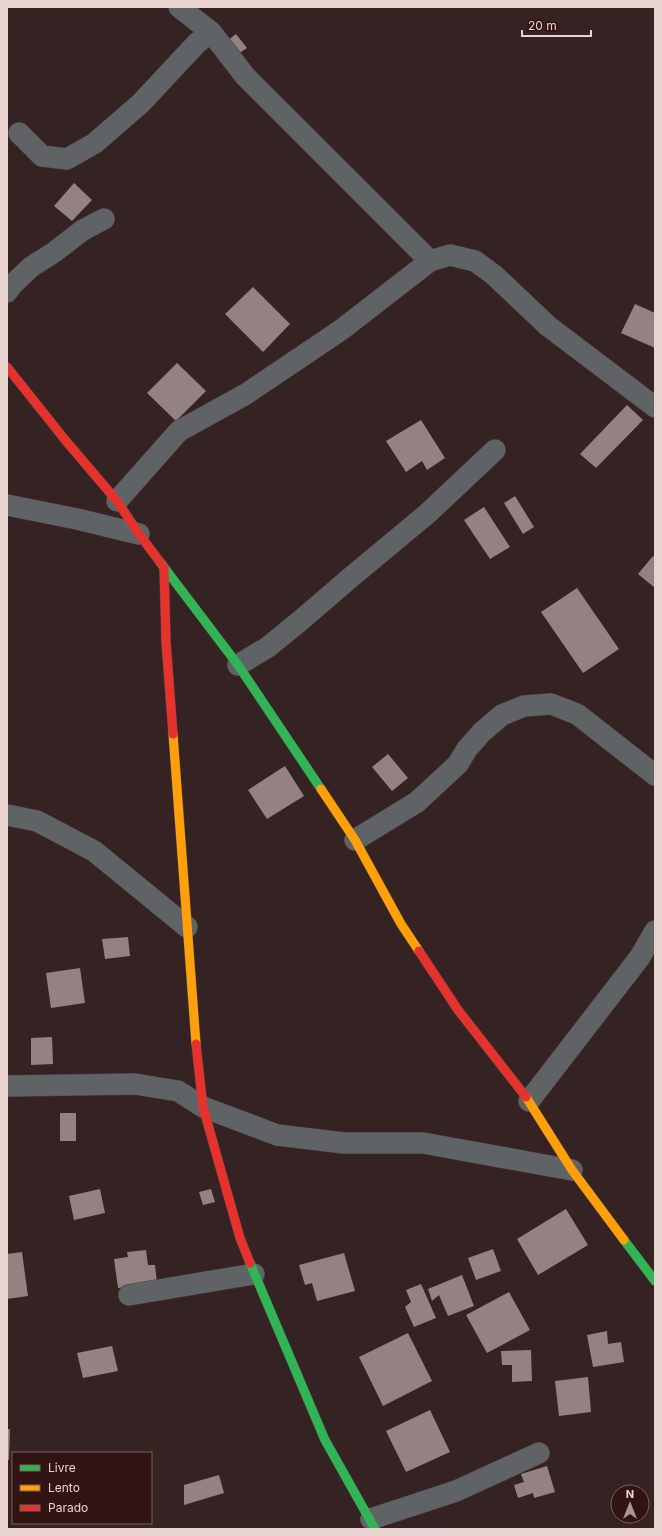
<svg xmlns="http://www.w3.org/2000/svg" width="662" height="1536" font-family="Inter,sans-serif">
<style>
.building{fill:#938281}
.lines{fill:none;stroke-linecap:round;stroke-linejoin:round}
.street-casing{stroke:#4f4140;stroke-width:22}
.fast-casing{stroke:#4f4140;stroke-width:10}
.slow-casing{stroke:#4f4140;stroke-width:10}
.jam-casing{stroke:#4f4140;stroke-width:10}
.street{stroke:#5f6365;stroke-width:21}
.fast{stroke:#30b455;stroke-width:9}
.slow{stroke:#ff9f0a;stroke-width:9}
.jam{stroke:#e5322d;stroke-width:9}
</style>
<rect width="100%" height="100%" fill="#342322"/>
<g class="building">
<polygon points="236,34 247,48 238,54 227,41"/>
<polygon points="74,183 92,200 72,221 54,206"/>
<polygon points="253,287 290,324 263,352 225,314"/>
<polygon points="635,304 655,313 655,348 621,333"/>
<polygon points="177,363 206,391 176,421 147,393"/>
<polygon points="627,405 643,420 596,468 580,454"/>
<polygon points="421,420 445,458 427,470 422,461 406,472 386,441"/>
<polygon points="515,496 534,527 523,534 504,503"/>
<polygon points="484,507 510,547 490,559 464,520"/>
<polygon points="653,556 655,558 655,588 638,574"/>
<polygon points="577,588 619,649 583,673 541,612"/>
<polygon points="388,754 408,778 392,791 372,767"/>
<polygon points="285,766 304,796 267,819 248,790"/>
<polygon points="128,937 130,956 105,959 102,939"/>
<polygon points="80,968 85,1003 51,1008 46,973"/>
<polygon points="52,1037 53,1064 31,1065 31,1038"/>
<rect x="60" y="1113" width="16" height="28"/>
<polygon points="100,1189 105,1213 74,1220 69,1196"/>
<polygon points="211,1189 215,1202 203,1205 199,1192"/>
<polygon points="566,1209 588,1245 538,1275 517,1239"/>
<polygon points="493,1249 501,1271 476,1280 468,1258"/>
<polygon points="146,1250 148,1265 155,1265 157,1283 118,1288 114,1259 128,1257 127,1252"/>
<polygon points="22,1252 28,1296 7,1299 7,1254"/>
<polygon points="344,1253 355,1291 317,1301 312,1283 305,1285 299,1265"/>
<polygon points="462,1275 474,1306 448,1316 439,1295 432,1301 428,1289"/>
<polygon points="421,1284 436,1318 414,1327 405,1307 411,1302 406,1290"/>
<polygon points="509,1292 530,1330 487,1353 466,1315"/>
<polygon points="607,1331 608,1344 621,1342 624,1362 593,1367 587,1335"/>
<polygon points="408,1333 432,1381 383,1406 359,1357"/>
<polygon points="112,1346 118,1371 83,1378 77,1353"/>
<polygon points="531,1350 532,1381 512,1382 512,1365 502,1365 501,1351"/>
<polygon points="588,1377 591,1412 559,1416 555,1381"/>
<polygon points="430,1410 450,1452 406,1472 386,1431"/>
<polygon points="7,1429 10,1429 9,1460 7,1460"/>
<polygon points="547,1466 555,1492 534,1498 533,1493 518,1498 514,1485 524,1482 521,1474"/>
<polygon points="219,1475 224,1493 184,1505 184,1485"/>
</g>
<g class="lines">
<g class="street-casing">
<g id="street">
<polyline points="179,7 211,32 245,76 430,261"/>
<polyline points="19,133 42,156 67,159 95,143 141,103 197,43 211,32"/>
<polyline points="7,292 12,285 31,267 53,253 83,230 104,219"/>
<polyline points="117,501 179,431 246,394 341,330 430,261 450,255 475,261 494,275 548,326 655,407"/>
<polyline points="7,505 77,519 139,534"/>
<polyline points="238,665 268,647 300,621 350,578 427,514 495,450"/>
<polyline points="7,815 37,821 94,851 187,927"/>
<polyline points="355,840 417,802 458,764 467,749 482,732 502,715 524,706 551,704 577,714 655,775"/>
<polyline points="7,1086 135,1084 178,1091 203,1107 277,1135 344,1143 423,1143 572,1170"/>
<polyline points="529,1101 640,957 655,931"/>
<polyline points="129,1295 254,1274"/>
<polyline points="371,1519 456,1491 539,1453"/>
</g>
</g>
<g class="fast-casing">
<g id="fast">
<polyline points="160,562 238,665 321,789"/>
<polyline points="624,1240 655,1281"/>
<polyline points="250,1263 325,1440 375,1529"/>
</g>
</g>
<g class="slow-casing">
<g id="slow">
<polyline points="173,734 196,1044"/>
<polyline points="321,789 355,840 401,924 419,951"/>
<polyline points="526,1097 572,1170 624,1240"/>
</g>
</g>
<g class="jam-casing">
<g id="jam">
<polyline points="7,367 66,441 117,501 139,534 160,562"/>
<polyline points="164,567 166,642 173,734"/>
<polyline points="419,951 458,1010 526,1097"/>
<polyline points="196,1044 203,1107 240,1238 250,1263"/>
</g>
</g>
<use href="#street" class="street"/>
<use href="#fast" class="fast"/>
<use href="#slow" class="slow"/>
<use href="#jam" class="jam"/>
</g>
<rect width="662" height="1536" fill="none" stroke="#e9d3d1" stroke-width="16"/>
<rect x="12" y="1452" width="140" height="72" fill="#311312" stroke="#7b605e"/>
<rect x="20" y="1465" width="20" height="6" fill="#30b455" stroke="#7b605e"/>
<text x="48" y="1472" font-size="12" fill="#e9d3d1">Livre</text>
<rect x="20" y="1485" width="20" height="6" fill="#ff9f0a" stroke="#7b605e"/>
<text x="48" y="1492" font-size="12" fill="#e9d3d1">Lento</text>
<rect x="20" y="1505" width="20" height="6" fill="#e5322d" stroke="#7b605e"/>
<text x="48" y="1512" font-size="12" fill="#e9d3d1">Parado</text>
<g transform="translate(630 1504)"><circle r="19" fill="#311312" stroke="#7b605e"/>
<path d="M0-3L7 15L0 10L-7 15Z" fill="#aa9594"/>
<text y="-6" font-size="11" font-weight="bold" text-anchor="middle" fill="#e9d3d1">N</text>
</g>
<path d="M522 30v6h69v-6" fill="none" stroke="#e9d3d1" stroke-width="2"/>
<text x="528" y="30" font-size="12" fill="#e9d3d1" stroke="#311312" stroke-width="3" paint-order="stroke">20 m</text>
</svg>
